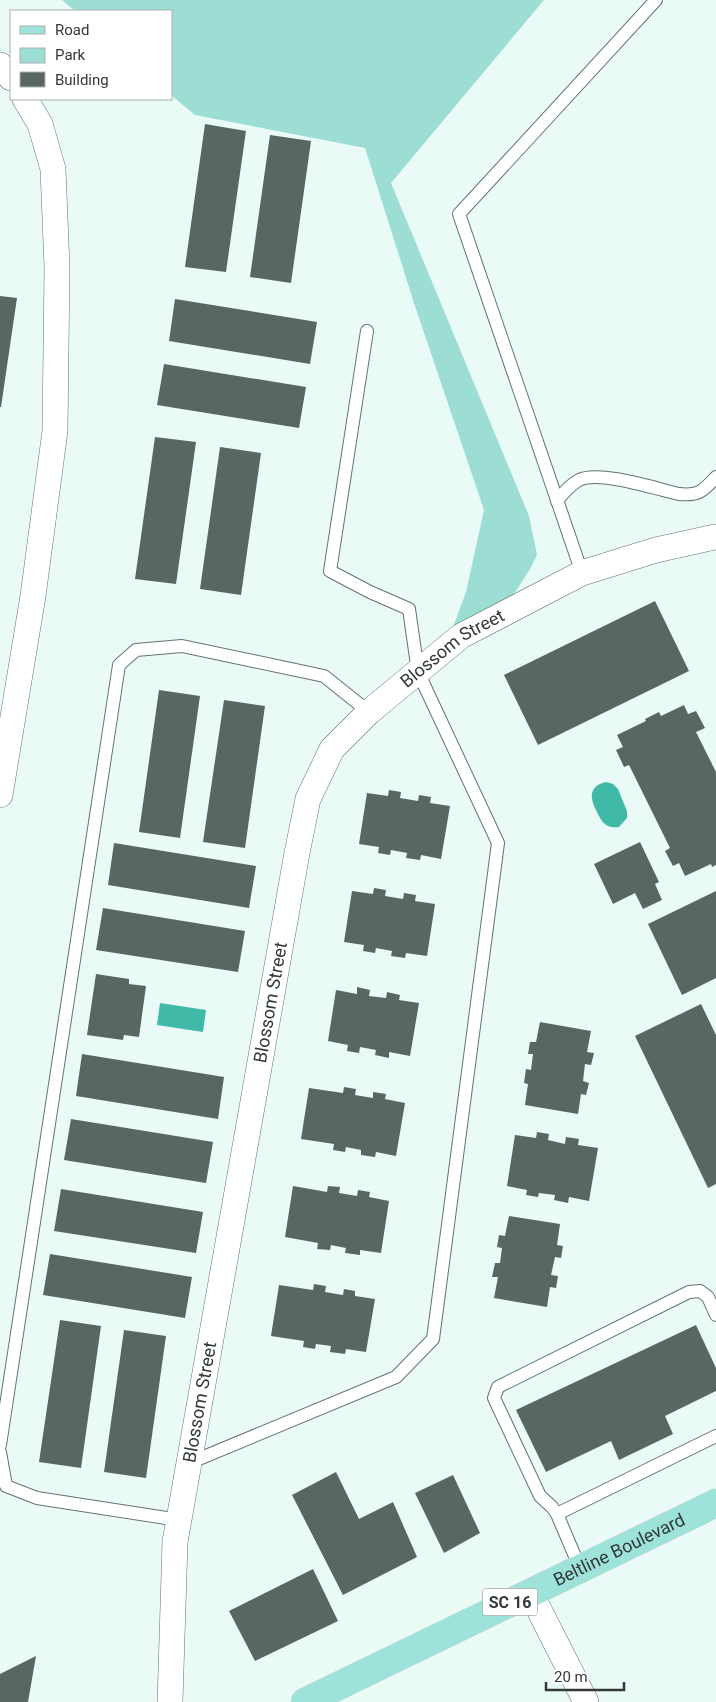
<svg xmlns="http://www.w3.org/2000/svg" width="716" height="1702" font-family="Roboto,sans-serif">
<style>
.green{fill:#9cded3}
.water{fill:#41b9a9}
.building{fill:#596764}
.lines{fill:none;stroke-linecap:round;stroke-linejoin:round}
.service-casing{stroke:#647370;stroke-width:14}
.minor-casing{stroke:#647370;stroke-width:26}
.primary-casing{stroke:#d6d7d7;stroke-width:29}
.service{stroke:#fff;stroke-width:12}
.minor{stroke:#fff;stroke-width:25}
.primary{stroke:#9ee3d9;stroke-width:28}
.labels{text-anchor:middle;stroke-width:5;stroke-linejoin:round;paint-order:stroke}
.shield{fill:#fff;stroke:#707474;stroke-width:1}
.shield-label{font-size:16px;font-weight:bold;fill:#323938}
.street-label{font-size:18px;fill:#323938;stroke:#fff}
</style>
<rect width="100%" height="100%" fill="#eafaf7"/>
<polygon class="green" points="62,0 544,0 391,183 529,516 537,555 530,569 514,594 452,630 466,592 484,510 414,303 365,148 195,115 171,95 171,11 75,11"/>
<g class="water">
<path d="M606,782L613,784L618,789L627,811V818L619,827C605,829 601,821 596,810C589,796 590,786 606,782Z"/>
<polygon points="160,1003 206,1010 203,1032 157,1025"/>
</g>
<g class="building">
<polygon points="205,124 246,131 226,272 185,267"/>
<polygon points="270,135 311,141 291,283 250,277"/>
<polygon points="0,296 17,298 1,407 0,407"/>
<polygon points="175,299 317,322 310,364 169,341"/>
<polygon points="164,364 306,387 299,428 157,405"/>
<polygon points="155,437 196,442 176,584 135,579"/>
<polygon points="220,447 261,453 241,595 200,589"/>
<polygon points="655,601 689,671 538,745 504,675"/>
<polygon points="159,690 200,696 180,838 139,832"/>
<polygon points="224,700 265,706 245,848 203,842"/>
<polygon points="684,705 688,714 696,711 705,728 696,732 716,772 716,865 712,867 711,864 685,876 679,863 673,866 665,851 670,848 629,765 624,767 616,750 623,747 617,735 646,721 645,719 659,712 661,716"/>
<polygon points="389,790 401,792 400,798 418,801 419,795 431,797 430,803 450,806 441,859 421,855 420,860 406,858 407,853 391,850 390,855 378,853 379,847 359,844 367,793 388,796"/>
<polygon points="640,842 659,882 655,884 662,900 643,909 635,893 613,904 594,864"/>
<polygon points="114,843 256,866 249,908 108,885"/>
<polygon points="374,888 386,890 385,896 403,899 404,893 416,895 415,901 435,904 427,956 406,953 405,958 391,956 392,951 376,948 375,953 363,951 364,945 344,942 352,891 373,894"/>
<polygon points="716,891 716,978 682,995 648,924"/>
<polygon points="103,908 245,931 238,972 96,950"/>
<polygon points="96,974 129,979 129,984 146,986 139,1037 124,1035 123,1040 87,1035"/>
<polygon points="357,987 370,990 369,996 386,998 387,992 400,995 399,1000 419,1003 410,1056 389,1052 389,1058 375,1055 376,1050 360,1047 359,1053 347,1051 348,1045 328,1041 336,990 357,994"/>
<polygon points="701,1004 716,1035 716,1184 708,1188 635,1036"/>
<polygon points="540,1022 591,1031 587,1052 594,1053 591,1065 585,1064 583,1081 589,1083 586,1095 581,1094 578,1114 525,1105 528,1084 524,1083 526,1069 531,1070 533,1054 528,1054 530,1042 536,1042"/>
<polygon points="82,1054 224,1077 218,1119 76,1096"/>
<polygon points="344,1087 356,1089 355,1095 373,1098 373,1092 386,1094 385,1099 405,1103 396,1156 376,1152 375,1157 361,1155 361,1150 346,1147 345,1152 333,1150 334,1144 301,1139 309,1088 343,1093"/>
<polygon points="71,1119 213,1142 206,1183 64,1160"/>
<polygon points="537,1132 549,1134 548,1140 565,1144 566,1137 579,1139 578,1145 598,1148 589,1201 569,1197 568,1203 554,1200 555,1195 539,1193 538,1197 526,1195 527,1190 507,1186 515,1135 536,1138"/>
<polygon points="293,1186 327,1192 328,1186 340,1187 339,1193 357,1196 358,1190 370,1192 369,1197 389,1201 381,1253 360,1250 360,1255 345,1253 346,1248 331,1245 330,1250 317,1249 318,1243 285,1237"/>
<polygon points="61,1189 203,1212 196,1253 54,1231"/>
<polygon points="509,1216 560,1224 557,1245 563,1246 561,1258 555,1257 551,1275 558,1276 556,1288 550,1287 547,1307 494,1298 498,1277 492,1277 495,1263 500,1263 502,1248 497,1247 499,1235 505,1236"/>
<polygon points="50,1254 192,1277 185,1318 43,1295"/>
<polygon points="314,1284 326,1286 325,1292 343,1295 344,1289 355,1291 355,1296 375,1299 366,1352 346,1349 345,1354 330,1352 331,1346 316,1344 315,1349 303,1347 304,1341 271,1336 279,1285 313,1290"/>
<polygon points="60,1320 101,1326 81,1468 39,1462"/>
<polygon points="696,1325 716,1368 716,1391 665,1416 673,1434 619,1460 611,1441 546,1472 516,1410"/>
<polygon points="124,1330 166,1336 146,1478 104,1472"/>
<polygon points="336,1472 359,1519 393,1502 417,1557 343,1595 292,1495"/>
<polygon points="453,1475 480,1533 444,1553 415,1493"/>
<polygon points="313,1569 338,1621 255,1661 229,1611"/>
<polygon points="36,1656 28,1702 0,1702 0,1674"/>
</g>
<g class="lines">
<g class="service-casing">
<g id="service">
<path d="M557,501C563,493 570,485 579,480C599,470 657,489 679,494C699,496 703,491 716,477"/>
<polyline points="582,573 459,214 656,0"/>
<polyline points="0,1445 119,665 136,650 182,646 324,676 369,712"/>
<polyline points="0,1452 6,1486 37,1498 179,1520"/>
<polyline points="189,1463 396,1377 433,1339 498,843 418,672 409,609 370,592 330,571 367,331"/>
<polyline points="557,1514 716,1436"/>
<polyline points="580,1568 557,1514 552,1507 540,1496 494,1398 498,1387 689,1292 700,1291 708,1297 716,1315"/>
</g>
</g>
<g class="minor-casing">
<g id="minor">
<polyline points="0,65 11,78"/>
<polyline points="0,795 33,596 55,431 57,267 53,169 40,124 25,99"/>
<polyline points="530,1592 586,1702"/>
<path id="s1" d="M170,1702L175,1542L189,1463L297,853L308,799L332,749L369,712L461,636L582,573L656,550L715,537"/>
</g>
</g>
<g class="primary-casing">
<g id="primary">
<path id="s2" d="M305,1702L716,1503"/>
</g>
</g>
<use href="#service" class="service"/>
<use href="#minor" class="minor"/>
<use href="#primary" class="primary"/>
</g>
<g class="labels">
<rect class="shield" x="482.5" y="1588.5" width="55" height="27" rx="4"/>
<g class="shield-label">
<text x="510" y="1608">SC 16</text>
</g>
<g class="street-label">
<text dy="6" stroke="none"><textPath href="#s1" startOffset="1128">Blossom Street</textPath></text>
<text dy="6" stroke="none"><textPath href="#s1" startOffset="708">Blossom Street</textPath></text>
<text dy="6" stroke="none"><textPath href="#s1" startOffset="302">Blossom Street</textPath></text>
<text dy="6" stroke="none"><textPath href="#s2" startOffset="349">Beltline Boulevard</textPath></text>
</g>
</g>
<rect x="10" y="10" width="162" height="90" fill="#ffffff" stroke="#adb0af"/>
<rect x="20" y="26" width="25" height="8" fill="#9ee3d9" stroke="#adb0af"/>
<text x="55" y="35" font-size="15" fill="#323938">Road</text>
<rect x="20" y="48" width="25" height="15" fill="#9cded3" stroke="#adb0af"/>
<text x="55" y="60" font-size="15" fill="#323938">Park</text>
<rect x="20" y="72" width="25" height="15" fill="#596764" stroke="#adb0af"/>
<text x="55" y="85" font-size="15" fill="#323938">Building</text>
<path d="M546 1682v8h78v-8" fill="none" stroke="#323938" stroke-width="2.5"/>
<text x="554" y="1682" font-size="15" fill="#323938" stroke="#ffffff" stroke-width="4" paint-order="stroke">20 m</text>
</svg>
